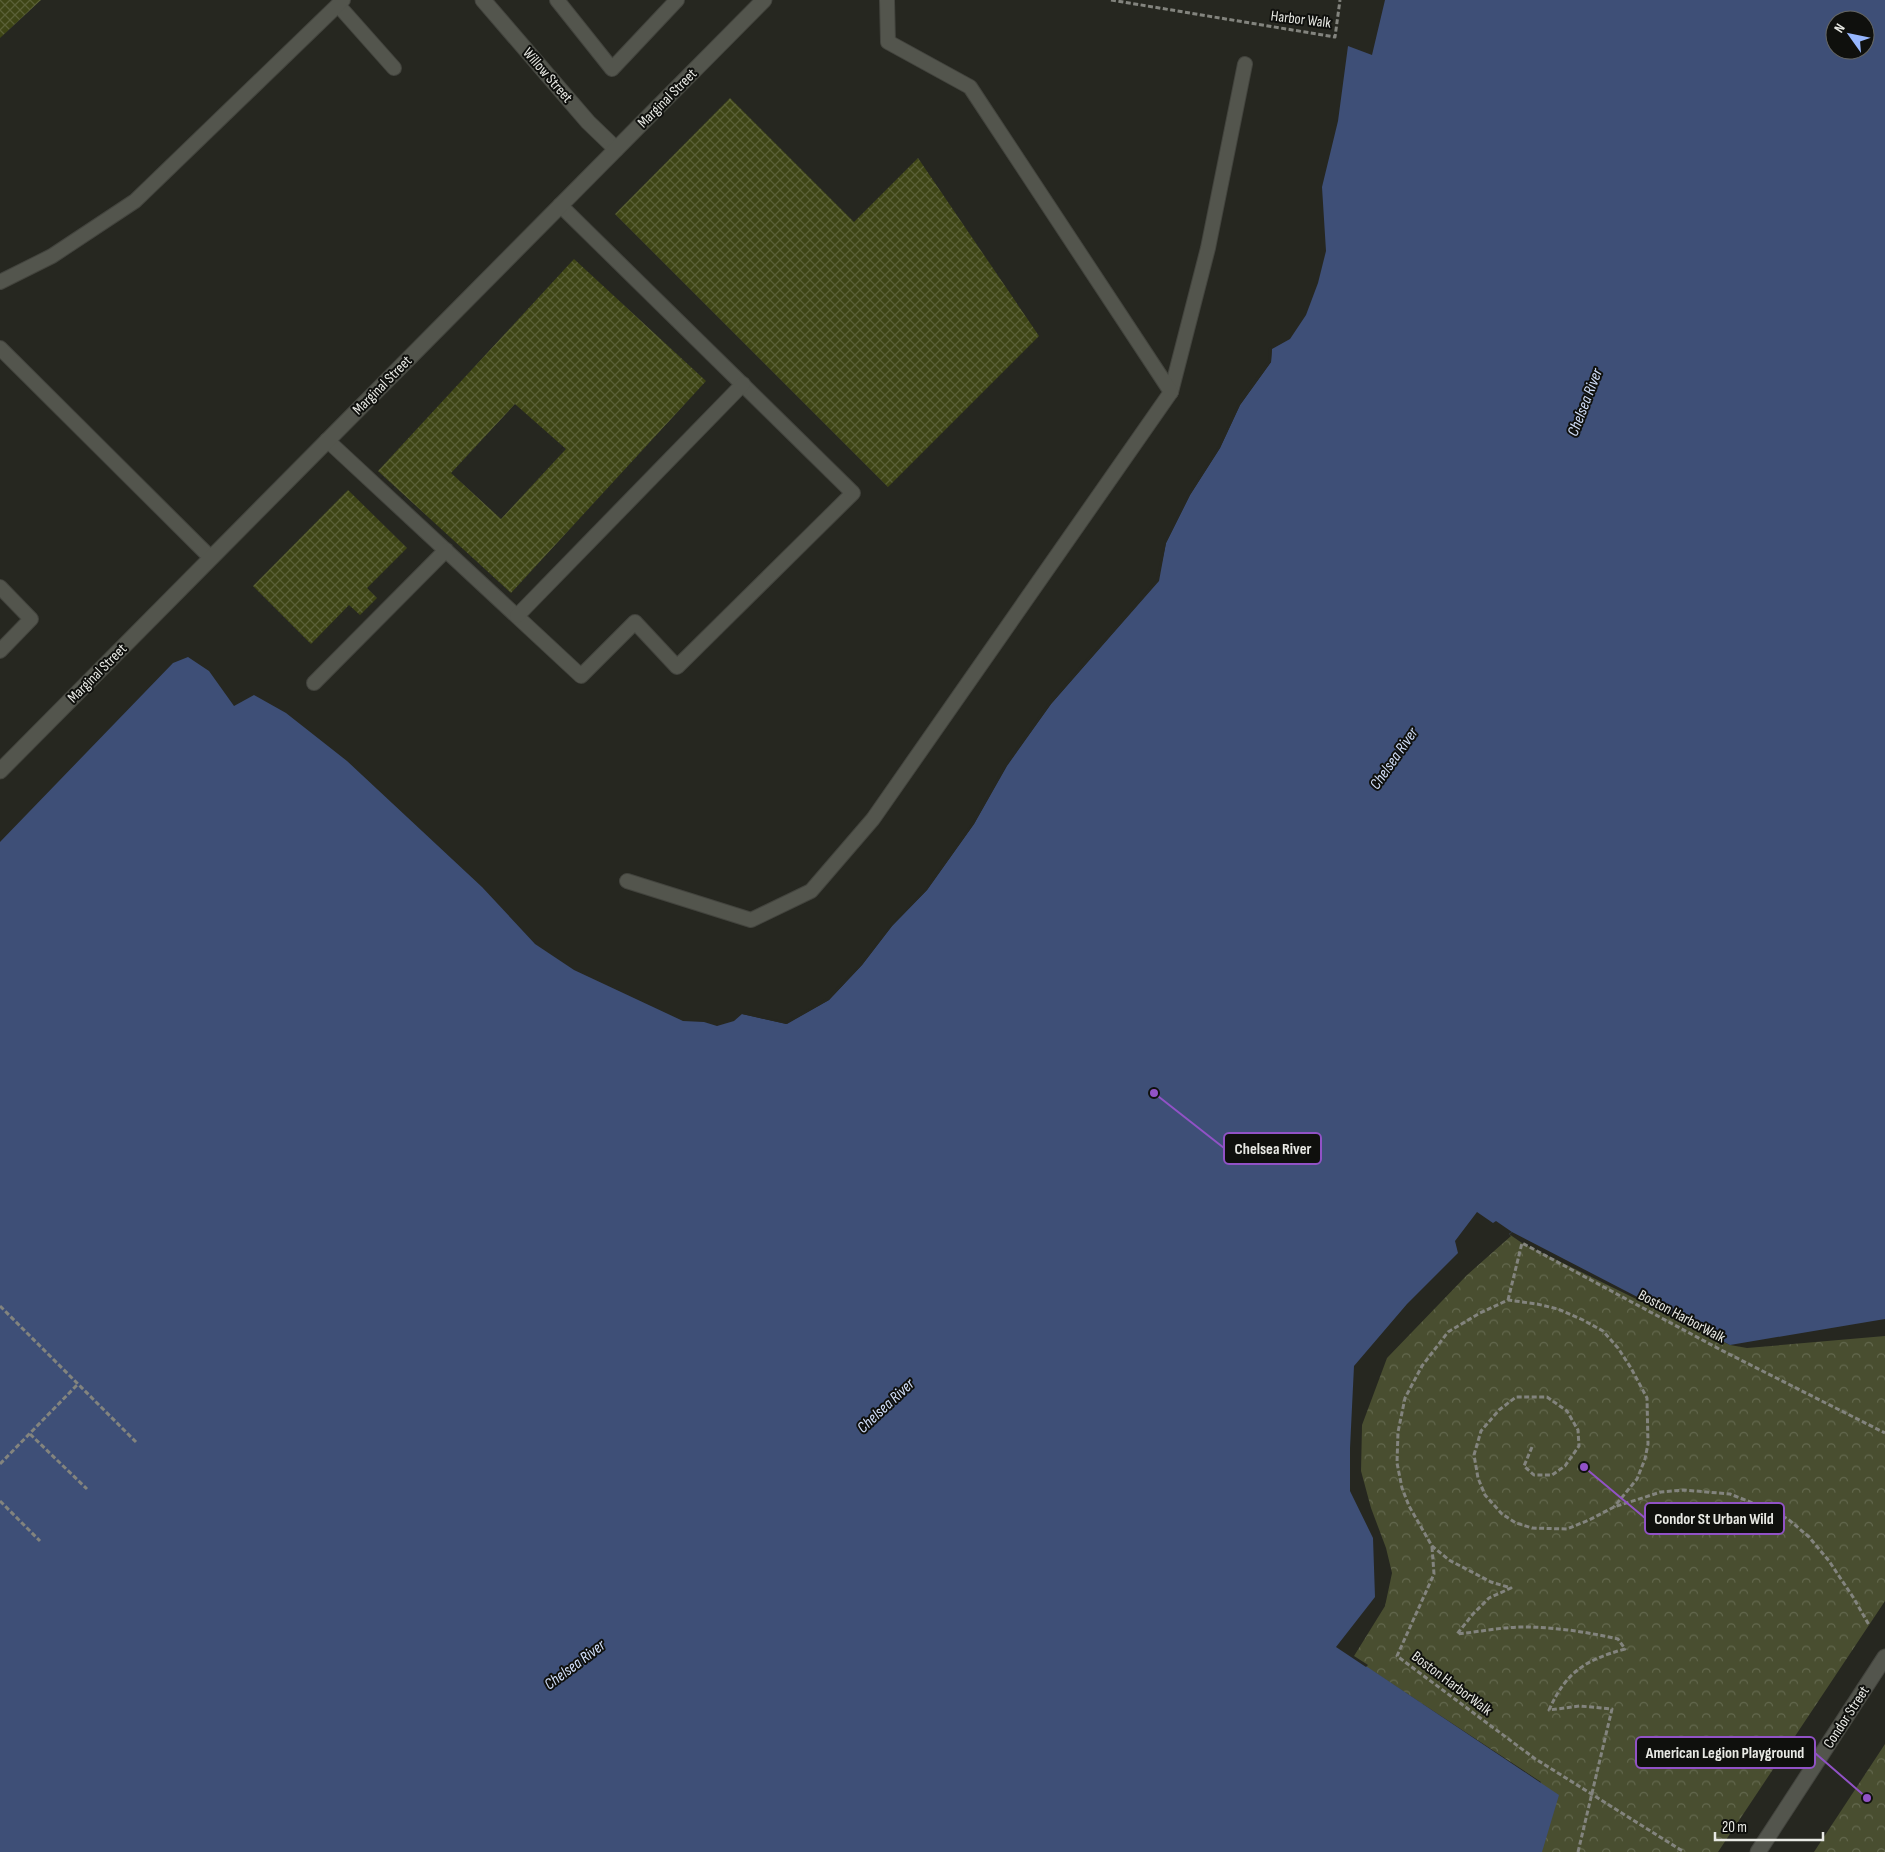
<svg xmlns="http://www.w3.org/2000/svg" width="1885" height="1852" font-family="'Sofia Sans Condensed',sans-serif">
<style>
.forest{fill:url(#forest-crowns)}
.water{fill:#3e4f77;fill-rule:evenodd}
.pier{fill:#262720}
.building{fill:url(#building-cross-hatch);fill-rule:evenodd}
.lines{fill:none;stroke-linecap:round;stroke-linejoin:round}
.lane-casing{stroke:#43443e;stroke-width:16}
.street-casing{stroke:#43443e;stroke-width:17}
.secondary-casing{stroke:#43443e;stroke-width:17}
.path{stroke:#83847e;stroke-width:3;stroke-dasharray:5 2.5;stroke-linecap:butt}
.lane{stroke:#53554d;stroke-width:14}
.street{stroke:#53554d;stroke-width:15}
.secondary{stroke:#53554d;stroke-width:15}
.labels{text-anchor:middle;stroke-width:4;stroke-linejoin:round;paint-order:stroke}
.street-label{font-size:15px;fill:#e8e9e4;stroke:#0f100d}
.water-label{font-size:16px;font-style:italic;fill:#d3e0fb;stroke:#0f100d}
.leader{fill:none;stroke:#9152c6;stroke-width:2}
.callout-dot{fill:#9152c6;stroke:#0f100d;stroke-width:2}
.callout{fill:#0f100d;stroke:#9152c6;stroke-width:2}
.callout-label{font-size:16px;text-anchor:middle;font-weight:bold;fill:#e8e9e4}
</style>
<defs>
<pattern id="forest-crowns" width="20" height="18" patternUnits="userSpaceOnUse" patternTransform="scale(1.25)"><rect width="20" height="18" fill="#494e30"/><path d="M2 6a3 3 0 1 1 6 0M12 15a3 3 0 1 1 6 0" fill="none" stroke="#63684e"/></pattern>
<pattern id="building-cross-hatch" width="8" height="8" patternUnits="userSpaceOnUse" patternTransform="scale(1.25)"><rect width="8" height="8" fill="#3e4515"/><path d="M0 0l8 8M0 8l8-8" fill="none" stroke="#5a6037"/></pattern>
</defs>
<rect width="100%" height="100%" fill="#262720"/>
<g class="forest">
<polygon points="1477,1212 1522,1243 1730,1345 1747,1348 1885,1336 1885,1601 1718,1852 1496,1852 1541,1782 1336,1647 1354,1366"/>
<polygon points="1885,1744 1885,1852 1814,1852"/>
</g>
<path class="water" d="M1385,0H1885V1319L1730,1345L1512,1232L1465,1274L1385,1357L1360,1424L1358,1471L1389,1573L1351,1656L1559,1795L1542,1852H0V842L173,663L188,657L209,671L234,706L254,695L286,713L347,761L482,887L535,944L574,970L683,1021L704,1022L717,1026L734,1021L742,1014L787,1024L829,1000L862,965L892,926L927,890L974,824L1007,766L1051,704L1158,581L1166,543L1190,495L1220,448L1240,405L1271,362L1272,349L1290,339L1306,315L1318,283L1326,251L1322,187L1338,121L1348,46L1372,55ZM1835,20H1865V50H1835Z"/>
<g class="pier">
<polygon points="1272,346 1271,362 1240,405 1220,448 1190,495 1166,543 1159,581 1051,704 1007,765 974,824 927,890 892,926 862,965 829,1000 786,1024 742,1014 744,1012 786,1022 827,998 860,964 891,925 925,889 972,823 1005,764 1049,702 1156,580 1164,542 1188,494 1218,447 1238,403 1268,361 1269,348"/>
<polygon points="1477,1212 1493,1223 1496,1221 1512,1232 1509,1234 1511,1236 1467,1275 1387,1358 1362,1425 1361,1471 1371,1508 1386,1548 1392,1573 1385,1606 1354,1656 1368,1665 1366,1667 1336,1647 1375,1597 1373,1538 1350,1491 1350,1448 1354,1366 1407,1304 1458,1253 1455,1241"/>
</g>
<g class="building">
<polygon points="0,0 41,0 0,38"/>
<polygon points="730,98 854,222 918,158 1039,336 888,487 615,214"/>
<path d="M574,259L706,381L511,593L378,471ZM515,404L566,449L501,519L451,473Z"/>
<polygon points="348,490 407,548 367,588 377,598 360,615 349,605 311,644 253,586"/>
</g>
<g class="lines">
<g class="lane-casing">
<g id="lane">
<polyline points="557,0 612,69 677,0"/>
<polyline points="338,5 394,68"/>
<polyline points="0,282 52,256 135,201 343,0"/>
<polyline points="0,348 211,558"/>
<polyline points="1171,392 1208,248 1245,64"/>
<polyline points="327,440 581,676 635,622 677,667 853,493 560,205"/>
<polyline points="0,587 31,619 0,651"/>
<polyline points="517,616 743,384"/>
<polyline points="314,683 446,550"/>
<polyline points="627,881 751,920 811,891 873,819 1171,392 970,87 888,42 887,0"/>
</g>
</g>
<g class="street-casing">
<polyline id="street" points="483,0 588,122 616,149"/>
</g>
<g class="secondary-casing">
<g id="secondary">
<polyline points="0,771 764,0"/>
<polyline points="1758,1852 1885,1657"/>
</g>
</g>
<g class="path">
<polyline points="1111,0 1335,37 1340,0"/>
<polyline points="1508,1300 1522,1243 1721,1350 1885,1433"/>
<polyline points="0,1306 136,1442"/>
<polyline points="30,1434 87,1489"/>
<polyline points="1532,1447 1524,1466 1534,1475 1552,1475 1565,1466 1579,1446 1578,1430 1567,1411 1547,1397 1516,1397 1499,1410 1481,1431 1474,1455 1478,1478 1485,1495 1502,1514 1516,1523 1532,1528 1567,1529 1589,1520 1614,1507 1661,1492 1684,1490 1730,1494 1768,1509 1788,1519 1809,1537 1829,1561 1853,1597 1869,1625"/>
<polyline points="0,1464 78,1384"/>
<polyline points="0,1501 40,1541"/>
<polyline points="1432,1547 1434,1574 1397,1656 1534,1758 1684,1852"/>
<path d="M1578,1852L1612,1709L1580,1706L1549,1710C1566,1672 1585,1660 1625,1649L1618,1639C1587,1632 1555,1627 1523,1627C1501,1627 1479,1632 1457,1634L1473,1614L1489,1598L1511,1588L1491,1582L1449,1560L1432,1546L1409,1506L1402,1488L1397,1463L1398,1432L1405,1398L1422,1366L1448,1332L1480,1313L1508,1300L1537,1304L1558,1309L1583,1320L1603,1331L1618,1348L1631,1368L1647,1398L1648,1444L1645,1459L1637,1479L1614,1507"/>
</g>
<use href="#lane" class="lane"/>
<use href="#street" class="street"/>
<use href="#secondary" class="secondary"/>
</g>
<g class="labels">
<g class="street-label">
<text transform="translate(1301 19) rotate(7)" y="5">Harbor Walk</text>
<text transform="translate(548 75) rotate(49)" y="5">Willow Street</text>
<text transform="translate(667 98) rotate(-45)" y="5">Marginal Street</text>
<text transform="translate(382 385) rotate(-45)" y="5">Marginal Street</text>
<text transform="translate(97 673) rotate(-45)" y="5">Marginal Street</text>
<text transform="translate(1682 1316) rotate(28)" y="5">Boston HarborWalk</text>
<text transform="translate(1452 1683) rotate(37)" y="5">Boston HarborWalk</text>
<text transform="translate(1846 1717) rotate(-57)" y="5">Condor Street</text>
</g>
<g class="water-label">
<text transform="translate(1584 402) rotate(-69)" y="6">Chelsea River</text>
<text transform="translate(1393 758) rotate(-55)" y="6">Chelsea River</text>
<text transform="translate(885 1405) rotate(-43)" y="6">Chelsea River</text>
<text transform="translate(574 1664) rotate(-37)" y="6">Chelsea River</text>
</g>
</g>
<path class="leader" d="M1154 1093L1224 1148M1584 1467L1645 1518M1867 1798L1815 1753"/>
<g class="callout-dot">
<circle cx="1154" cy="1093" r="5"/>
<circle cx="1584" cy="1467" r="5"/>
<circle cx="1867" cy="1798" r="5"/>
</g>
<g class="callout">
<rect x="1224" y="1133" width="97" height="31" rx="5"/>
<rect x="1645" y="1503" width="139" height="31" rx="5"/>
<rect x="1636" y="1737" width="179" height="31" rx="5"/>
</g>
<g class="callout-label">
<text x="1273" y="1154">Chelsea River</text>
<text x="1714" y="1524">Condor St Urban Wild</text>
<text x="1725" y="1758">American Legion Playground</text>
</g>
<g transform="translate(1850 35) rotate(303)"><circle r="24" fill="#0f100d" stroke="#666763"/>
<path d="M0-4L9 19L0 12L-9 19Z" fill="#96b6fd"/>
<text y="-8" font-size="14" font-weight="bold" text-anchor="middle" fill="#e8e9e4">N</text>
</g>
<path d="M1715 1832v8h108v-8" fill="none" stroke="#e8e9e4" stroke-width="2.5"/>
<text x="1722" y="1832" font-size="15" fill="#e8e9e4" stroke="#0f100d" stroke-width="4" paint-order="stroke">20 m</text>
</svg>
